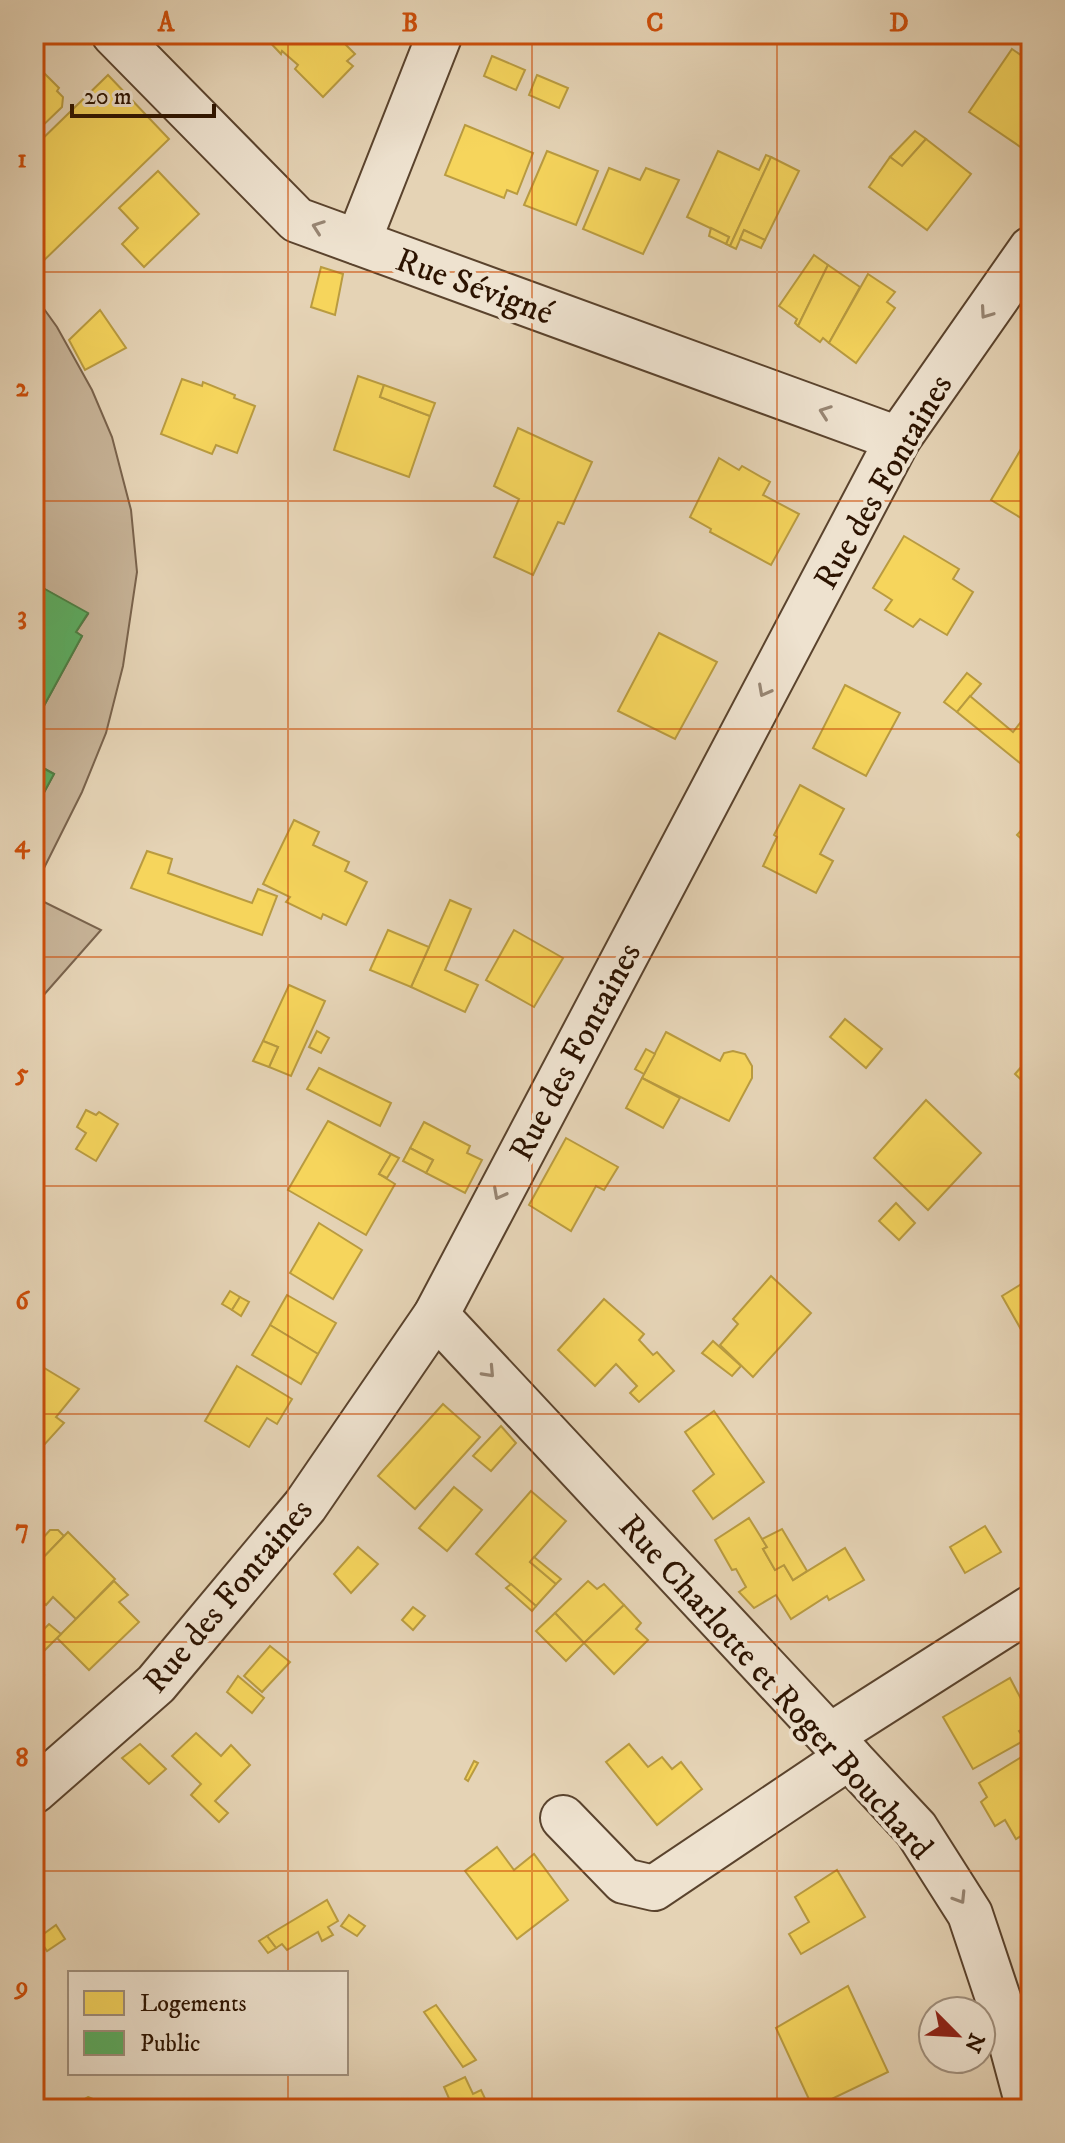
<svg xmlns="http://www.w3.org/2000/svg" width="1065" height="2143" font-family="'IM FELL DW Pica',serif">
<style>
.green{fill:#c6b296;stroke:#79624b;stroke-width:2}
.homes{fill:#f6d55c;stroke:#b99b40;stroke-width:2}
.public{fill:#5aae61;stroke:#4c8044;stroke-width:2}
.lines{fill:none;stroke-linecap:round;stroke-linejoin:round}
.minor-casing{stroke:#5a432d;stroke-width:48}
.minor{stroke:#eee2cf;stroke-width:44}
.oneway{stroke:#978572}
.grid{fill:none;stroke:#cc4e0a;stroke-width:2;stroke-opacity:0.55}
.labels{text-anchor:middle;stroke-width:8;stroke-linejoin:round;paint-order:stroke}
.street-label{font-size:34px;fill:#2c1300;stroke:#eee2cf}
.neatline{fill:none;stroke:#cc4e0a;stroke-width:3}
.grid-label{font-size:26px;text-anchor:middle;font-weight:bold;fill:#cc4e0a}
</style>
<rect width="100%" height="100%" fill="#e5d3b5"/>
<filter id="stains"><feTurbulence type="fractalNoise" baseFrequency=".0025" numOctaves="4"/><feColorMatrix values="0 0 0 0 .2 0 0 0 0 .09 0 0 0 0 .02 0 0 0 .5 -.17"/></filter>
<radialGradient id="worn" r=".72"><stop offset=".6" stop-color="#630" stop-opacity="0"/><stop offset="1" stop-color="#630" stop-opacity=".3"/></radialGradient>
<g class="green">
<polygon points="34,295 57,327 92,390 112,437 131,510 137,572 123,666 106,733 82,792 34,888 34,811 54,774 34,763 34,724 82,636 76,632 88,614 34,583"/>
<polygon points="34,897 101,930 34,1006"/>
</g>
<g class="homes">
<polygon points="262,34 335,34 355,54 347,61 353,66 323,97 295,69 298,65 282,51 281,54"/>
<polygon points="895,34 915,34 912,41"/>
<polygon points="1012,49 1031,62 1031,135 1022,148 969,112"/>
<polygon points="492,56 525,70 516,90 484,76"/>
<polygon points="34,63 59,88 57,91 63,97 62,107 34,134"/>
<polygon points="108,75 169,139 34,270 34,147"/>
<polygon points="537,75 568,88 559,108 529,95"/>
<polygon points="465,125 533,153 517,194 507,190 504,198 445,175"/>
<polygon points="915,131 926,139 902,166 890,157"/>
<polygon points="926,139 971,174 927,230 869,187 890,157 902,166"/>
<polygon points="547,151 598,171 576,225 524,205"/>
<polygon points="718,151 759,170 766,155 771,157 730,246 726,244 729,237 687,217"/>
<polygon points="771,157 799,171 765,240 744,230 736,249 730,246"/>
<polygon points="609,168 640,180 646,168 679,180 643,254 583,229"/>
<polygon points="158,171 199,214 144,267 122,244 138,228 119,208"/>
<polygon points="711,228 729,237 726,244 709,236"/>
<polygon points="744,230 765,240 761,248 740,239"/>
<polygon points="814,255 828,265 798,326 795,323 797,319 779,306"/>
<polygon points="828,265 860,287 829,343 823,338 820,342 798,326"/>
<polygon points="321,267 343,274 335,315 311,307"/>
<polygon points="868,274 895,292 887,302 895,308 856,363 829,343"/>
<polygon points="100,310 126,348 85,370 69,340"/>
<polygon points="358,376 384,385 380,397 430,416 409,477 334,450"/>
<polygon points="182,379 202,386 203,382 235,395 234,398 255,406 237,453 216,445 212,454 161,434"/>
<polygon points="384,385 435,403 430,416 380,397"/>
<polygon points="518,428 592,462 564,524 558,522 533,575 494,557 519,499 494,486"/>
<polygon points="1031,432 1031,524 991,500"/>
<polygon points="719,458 739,470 742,466 770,482 763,495 799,514 771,565 710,532 711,529 690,517"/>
<polygon points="904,536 959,569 953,579 973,592 947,635 920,619 913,627 885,610 892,600 873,588"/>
<polygon points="1031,593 1031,611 1023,606"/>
<polygon points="659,633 717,662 675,739 618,711"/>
<polygon points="967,673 981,684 957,712 944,702"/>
<polygon points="845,685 900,713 866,776 813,748"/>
<polygon points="970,696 1013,732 1024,718 1031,723 1031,772 957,712"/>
<polygon points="800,785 844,809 820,854 833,861 816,893 763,866 777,837 774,835"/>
<polygon points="1031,818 1031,847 1017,835"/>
<polygon points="294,820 319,832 313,845 349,862 345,871 367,882 346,925 323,914 321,919 286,902 290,897 263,884"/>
<polygon points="147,851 172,859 168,873 252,903 258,889 277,896 262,935 131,888"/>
<polygon points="450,900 471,909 445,970 478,985 465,1012 411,987"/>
<polygon points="388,930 429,947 411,987 370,970"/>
<polygon points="514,930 563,958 534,1007 486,980"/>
<polygon points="289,985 325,1001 291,1076 269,1067 278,1047 263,1041"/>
<polygon points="845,1019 882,1049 866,1068 830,1037"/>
<polygon points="317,1031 329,1038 321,1053 309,1047"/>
<polygon points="666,1032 720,1061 724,1053 733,1051 745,1054 752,1066 752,1078 729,1121 642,1078"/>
<polygon points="263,1041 278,1047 269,1067 253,1061"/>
<polygon points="646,1049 655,1054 644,1074 635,1069"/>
<polygon points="1031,1056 1031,1089 1015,1074"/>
<polygon points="319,1068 391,1103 380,1126 307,1089"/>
<polygon points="642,1078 680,1098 663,1128 626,1108"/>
<polygon points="926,1100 981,1153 928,1210 874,1158"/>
<polygon points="86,1110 96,1115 99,1112 118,1124 96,1161 76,1149 86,1133 77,1127"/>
<polygon points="328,1121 391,1154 379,1174 395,1184 366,1235 288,1190"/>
<polygon points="424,1122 470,1146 467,1153 482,1160 465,1193 426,1173 433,1160 410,1148"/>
<polygon points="566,1138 618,1167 604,1190 596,1186 571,1231 529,1205"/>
<polygon points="410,1148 433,1160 426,1173 403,1161"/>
<polygon points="391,1154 399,1158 387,1178 379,1174"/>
<polygon points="896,1203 915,1223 899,1240 879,1221"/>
<polygon points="319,1223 362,1250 333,1299 290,1273"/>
<polygon points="771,1276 811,1313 753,1377 720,1345 738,1324 733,1319"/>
<polygon points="1031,1278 1031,1337 1027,1340 1002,1296"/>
<polygon points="230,1291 240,1297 232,1310 222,1304"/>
<polygon points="287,1295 336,1323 318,1354 270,1325"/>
<polygon points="240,1297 249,1302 241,1316 232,1310"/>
<polygon points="604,1299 644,1334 639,1340 653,1355 657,1352 674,1371 639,1402 630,1393 637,1386 616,1364 595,1386 558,1350"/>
<polygon points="270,1325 318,1354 301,1384 252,1355"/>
<polygon points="713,1341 741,1366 732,1376 702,1353"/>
<polygon points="36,1363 79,1389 56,1417 64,1423 34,1456 34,1366"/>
<polygon points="237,1366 292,1399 277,1424 267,1418 249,1447 205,1421"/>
<polygon points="443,1404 480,1437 415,1509 378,1476"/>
<polygon points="714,1411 764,1482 713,1519 693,1491 714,1474 685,1432"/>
<polygon points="501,1426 516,1443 491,1471 473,1456"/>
<polygon points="454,1487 482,1510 447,1551 419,1528"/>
<polygon points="531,1491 566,1521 530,1562 556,1584 536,1606 476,1554"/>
<polygon points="749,1518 767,1547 763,1549 775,1570 784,1565 793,1580 845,1548 864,1580 829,1600 827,1596 791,1619 776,1595 754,1608 739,1592 746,1587 736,1569 732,1570 715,1540"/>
<polygon points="985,1526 1001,1552 965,1573 950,1547"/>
<polygon points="782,1529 807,1571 793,1580 784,1565 775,1570 763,1549 767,1547 762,1539"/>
<polygon points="50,1530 58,1530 64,1536 44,1557 34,1548"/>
<polygon points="68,1532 115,1579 76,1619 53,1597 46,1605 35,1595 43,1587 34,1578 34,1567"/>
<polygon points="358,1547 378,1564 351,1593 334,1574"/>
<polygon points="534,1557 561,1579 556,1584 530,1562"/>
<polygon points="114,1581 128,1595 119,1602 139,1622 89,1670 57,1638"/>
<polygon points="588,1581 597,1589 604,1584 624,1605 584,1643 555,1613"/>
<polygon points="511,1584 536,1606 532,1611 506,1588"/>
<polygon points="624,1605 641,1623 636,1629 648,1640 614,1674 584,1643"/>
<polygon points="413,1607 425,1616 413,1630 402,1620"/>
<polygon points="555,1613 584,1643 566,1661 536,1631"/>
<polygon points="49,1624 61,1634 42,1653 34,1645 34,1639"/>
<polygon points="270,1646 290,1662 262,1692 244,1676"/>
<polygon points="34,1665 44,1675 34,1685"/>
<polygon points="238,1676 264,1698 252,1713 227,1692"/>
<polygon points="1010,1678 1021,1699 1031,1694 1031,1724 1019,1731 1025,1740 973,1769 943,1717"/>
<polygon points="196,1733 221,1756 231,1745 250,1765 215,1801 228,1813 219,1822 191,1795 201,1784 172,1756"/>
<polygon points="140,1744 166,1769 149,1784 122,1758"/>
<polygon points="629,1744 648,1767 662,1757 672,1769 681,1762 702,1789 657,1825 606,1762"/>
<polygon points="1028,1753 1031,1758 1031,1830 1016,1839 1005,1820 995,1826 981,1802 987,1797 979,1783"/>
<polygon points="474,1761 478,1763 468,1781 465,1779"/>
<polygon points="497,1847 514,1870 534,1854 568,1900 517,1939 465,1871"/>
<polygon points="837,1870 865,1917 801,1954 789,1934 809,1922 795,1897"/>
<polygon points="327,1900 338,1921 328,1927 333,1935 322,1941 318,1932 287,1950 282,1944 276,1948 267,1936"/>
<polygon points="349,1915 365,1926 357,1936 341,1926"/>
<polygon points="56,1925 65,1939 47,1951 38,1938"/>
<polygon points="267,1936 276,1948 268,1953 259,1941"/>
<polygon points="848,1986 888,2072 813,2108 776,2028"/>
<polygon points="436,2005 476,2060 463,2067 424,2012"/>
<polygon points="465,2077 473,2094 481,2090 490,2109 439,2109 451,2103 444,2087"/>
<polygon points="88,2097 110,2106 112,2109 67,2109"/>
</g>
<g class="public">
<polygon points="34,583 88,613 76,632 82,636 34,724"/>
<polygon points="34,763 54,774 34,811"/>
</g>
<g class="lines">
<g class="minor-casing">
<g id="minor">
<polyline points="114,34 297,220 898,439"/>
<polyline points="358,242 440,34"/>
<polyline points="436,1315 916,1829 970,1914 1004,2016 1029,2109"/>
<polyline points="830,1736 1031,1608"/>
<polyline points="34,1791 156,1684 305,1506 436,1315 898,439 1031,249"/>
<polyline points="563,1818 624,1881 654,1888 849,1757"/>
</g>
</g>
<use href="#minor" class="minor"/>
</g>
<defs><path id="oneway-chevron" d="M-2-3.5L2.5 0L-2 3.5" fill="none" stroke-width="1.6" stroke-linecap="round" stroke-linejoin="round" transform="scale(2)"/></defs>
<g class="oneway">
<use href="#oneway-chevron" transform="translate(318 227) rotate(-160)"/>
<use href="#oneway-chevron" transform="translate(986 313) rotate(125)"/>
<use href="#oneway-chevron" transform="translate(825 412) rotate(-160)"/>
<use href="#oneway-chevron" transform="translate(764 691) rotate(118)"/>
<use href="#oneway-chevron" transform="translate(499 1194) rotate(118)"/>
<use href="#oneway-chevron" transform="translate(489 1372) rotate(47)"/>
<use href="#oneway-chevron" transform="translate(960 1898) rotate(58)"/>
</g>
<path class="grid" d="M288,34V1973M532,34V2109M777,34V2109M34,272H1031M34,501H1031M34,729H1031M34,957H1031M34,1186H1031M34,1414H1031M34,1642H1031M34,1871H1031M288,2073V2109"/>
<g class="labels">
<g class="street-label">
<text transform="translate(475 285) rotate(20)" y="12">Rue Sévigné</text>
<text transform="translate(882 481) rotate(-60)" y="12">Rue des Fontaines</text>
<text transform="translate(574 1051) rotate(-62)" y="12">Rue des Fontaines</text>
<text transform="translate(227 1595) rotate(-50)" y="12">Rue des Fontaines</text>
<text transform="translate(777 1686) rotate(48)" y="12">Rue Charlotte et Roger Bouchard</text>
</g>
</g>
<rect width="1065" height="2143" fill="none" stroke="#e5d3b5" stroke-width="88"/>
<rect x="68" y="1971" width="280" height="104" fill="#eee2cf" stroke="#a08f7c" stroke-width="2"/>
<rect x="84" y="1991" width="40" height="24" fill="#f6d55c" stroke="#a08f7c" stroke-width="2"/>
<text x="140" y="2011" font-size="24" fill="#2c1300">Logements</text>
<rect x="84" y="2031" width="40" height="24" fill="#5aae61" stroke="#a08f7c" stroke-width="2"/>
<text x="140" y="2051" font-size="24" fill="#2c1300">Public</text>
<g transform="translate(957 2035) rotate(114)"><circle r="38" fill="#eee2cf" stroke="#a08f7c" stroke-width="2"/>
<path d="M0-6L14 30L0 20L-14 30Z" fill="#8f2418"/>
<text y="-12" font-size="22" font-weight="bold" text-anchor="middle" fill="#2c1300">N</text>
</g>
<path d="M72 104v12h142v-12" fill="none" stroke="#2c1300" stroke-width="4"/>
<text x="84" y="104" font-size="24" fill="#2c1300" stroke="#eee2cf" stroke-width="6" paint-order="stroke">20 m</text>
<rect x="44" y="44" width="977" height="2055" class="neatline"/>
<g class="grid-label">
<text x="166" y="31">A</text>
<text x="410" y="31">B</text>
<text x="655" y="31">C</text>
<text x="899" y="31">D</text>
<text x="22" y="167">1</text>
<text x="22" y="396">2</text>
<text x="22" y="624">3</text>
<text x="22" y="852">4</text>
<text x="22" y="1081">5</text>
<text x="22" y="1309">6</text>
<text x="22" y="1537">7</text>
<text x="22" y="1766">8</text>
<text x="22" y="1994">9</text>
</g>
<rect width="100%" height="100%" filter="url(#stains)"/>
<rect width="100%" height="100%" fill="url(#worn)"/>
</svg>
